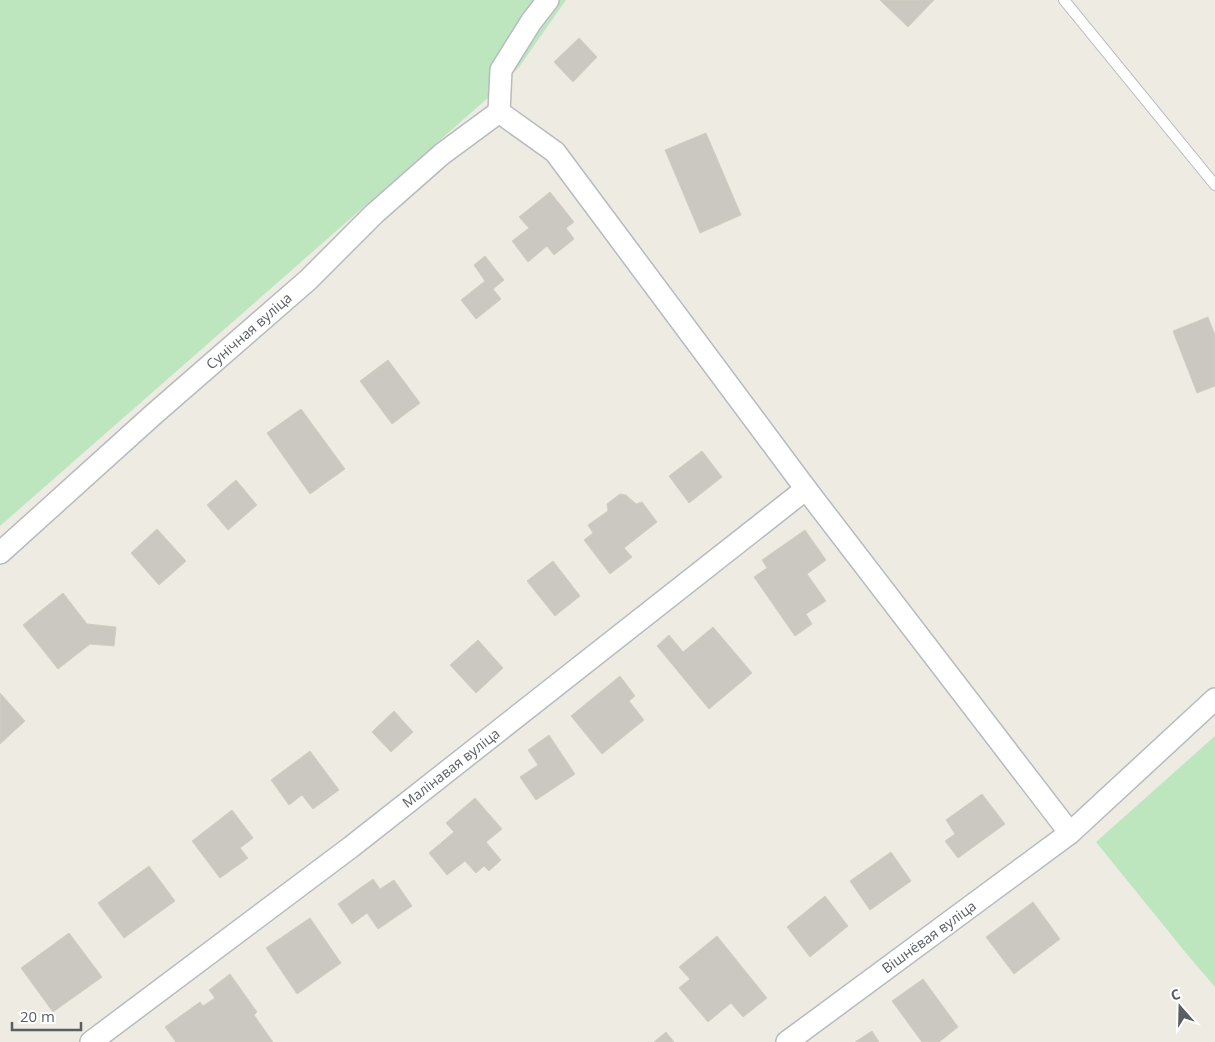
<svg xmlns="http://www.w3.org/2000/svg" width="1215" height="1042" font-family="'Open Sans',sans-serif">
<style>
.green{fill:#bde6bf}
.building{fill:#cac8c1;stroke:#d2cdc0}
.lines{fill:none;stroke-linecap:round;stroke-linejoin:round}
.service-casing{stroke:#b7babf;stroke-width:12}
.minor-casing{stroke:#b7babf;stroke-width:24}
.service{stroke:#fff;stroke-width:10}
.minor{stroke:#fff;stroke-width:21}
.labels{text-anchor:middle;stroke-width:4;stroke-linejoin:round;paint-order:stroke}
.street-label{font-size:14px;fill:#5a5e63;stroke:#fff}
</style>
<rect width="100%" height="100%" fill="#eeebe2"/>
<g class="green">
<polygon points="0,0 566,0 519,67 497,90 0,526"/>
<polygon points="1215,736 1215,987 1186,953 1096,842"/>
</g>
<g class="building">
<polygon points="880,0 934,0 908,27"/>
<polygon points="579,38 597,57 573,82 554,62"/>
<polygon points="706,133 741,215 700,233 665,150"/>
<polygon points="550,192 574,222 566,228 574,239 554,255 547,246 528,262 512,241 529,228 519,217"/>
<polygon points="485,256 504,280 493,289 501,299 476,319 461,300 485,281 474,265"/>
<polygon points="1208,317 1215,335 1215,386 1197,393 1173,331"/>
<polygon points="388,360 420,403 392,424 360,381"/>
<polygon points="301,409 345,469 310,494 267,433"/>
<polygon points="702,451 722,477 689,503 669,476"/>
<polygon points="236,480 257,505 228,530 207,505"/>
<polygon points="620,494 626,495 636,504 642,502 657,522 624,548 632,557 610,574 584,540 593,533 588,525 608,511 607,504"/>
<polygon points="157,529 186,561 159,585 131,553"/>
<polygon points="805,530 826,560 807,574 826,601 806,614 812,624 795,636 754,577 767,568 762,560"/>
<polygon points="553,561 580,596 555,616 527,581"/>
<polygon points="63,593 87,624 116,627 114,646 90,644 58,669 23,625"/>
<polygon points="713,627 752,673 709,709 657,646 669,635 683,652"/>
<polygon points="478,640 503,668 476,693 450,665"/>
<polygon points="620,676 635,696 629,701 644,720 602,754 571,716"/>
<polygon points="0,693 25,721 0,744"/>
<polygon points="394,711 413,732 391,752 372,732"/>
<polygon points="549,735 575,774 536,800 520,777 538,765 528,750"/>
<polygon points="310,751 339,790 313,809 302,795 289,805 271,780"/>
<polygon points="982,794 1005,824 958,858 945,841 955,834 946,820"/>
<polygon points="475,798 502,829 486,842 501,860 489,871 484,866 476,873 465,861 447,875 429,853 454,832 446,823"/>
<polygon points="232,810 253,838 240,848 248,858 220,878 192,841"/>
<polygon points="891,852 911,881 870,910 850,881"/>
<polygon points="149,866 175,901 124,938 98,903"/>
<polygon points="373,879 380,889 394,880 412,906 378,929 367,913 352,924 338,904"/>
<polygon points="825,896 848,926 810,957 787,927"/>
<polygon points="1033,902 1060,939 1014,974 986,937"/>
<polygon points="310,918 341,963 297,994 266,948"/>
<polygon points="69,933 102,977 53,1012 21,968"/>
<polygon points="717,936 767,998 743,1017 731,1003 708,1022 679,988 690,979 679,967"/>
<polygon points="230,974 257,1012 254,1015 273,1042 176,1042 165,1027 200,1002 203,1006 215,998 209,990"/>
<polygon points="923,979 958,1027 939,1042 922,1042 892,1001"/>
<polygon points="872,1031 879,1042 855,1042"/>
<polygon points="666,1032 674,1042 654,1042"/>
</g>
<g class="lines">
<g class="service-casing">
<polyline id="service" points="1064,0 1215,185"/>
</g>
<g class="minor-casing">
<g id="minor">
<polyline points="499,112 555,152 806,489 1070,833"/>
<polyline points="499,112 501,70 531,22 548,0"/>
<polyline points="0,553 154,414 308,280 374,214 442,154 499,112"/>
<polyline points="91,1042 351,847 806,489"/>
<polyline points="787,1042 1070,833 1215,699"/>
</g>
</g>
<use href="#service" class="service"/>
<use href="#minor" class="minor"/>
</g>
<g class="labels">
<g class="street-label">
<text transform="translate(249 331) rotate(-41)" y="5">Сунічная вуліца</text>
<text transform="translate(451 768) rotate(-38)" y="5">Малінавая вуліца</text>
<text transform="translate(929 937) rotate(-36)" y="5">Вішнёвая вуліца</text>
</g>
</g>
<g transform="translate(1180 1007) rotate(340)" stroke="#ffffff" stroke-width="4" paint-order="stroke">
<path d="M0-4L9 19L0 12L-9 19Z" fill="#5a5e63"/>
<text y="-8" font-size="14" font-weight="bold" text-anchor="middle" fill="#5a5e63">С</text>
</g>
<path d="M12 1022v8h69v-8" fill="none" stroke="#5a5e63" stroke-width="2.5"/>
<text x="20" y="1022" font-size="15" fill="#5a5e63" stroke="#ffffff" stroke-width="4" paint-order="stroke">20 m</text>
</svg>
